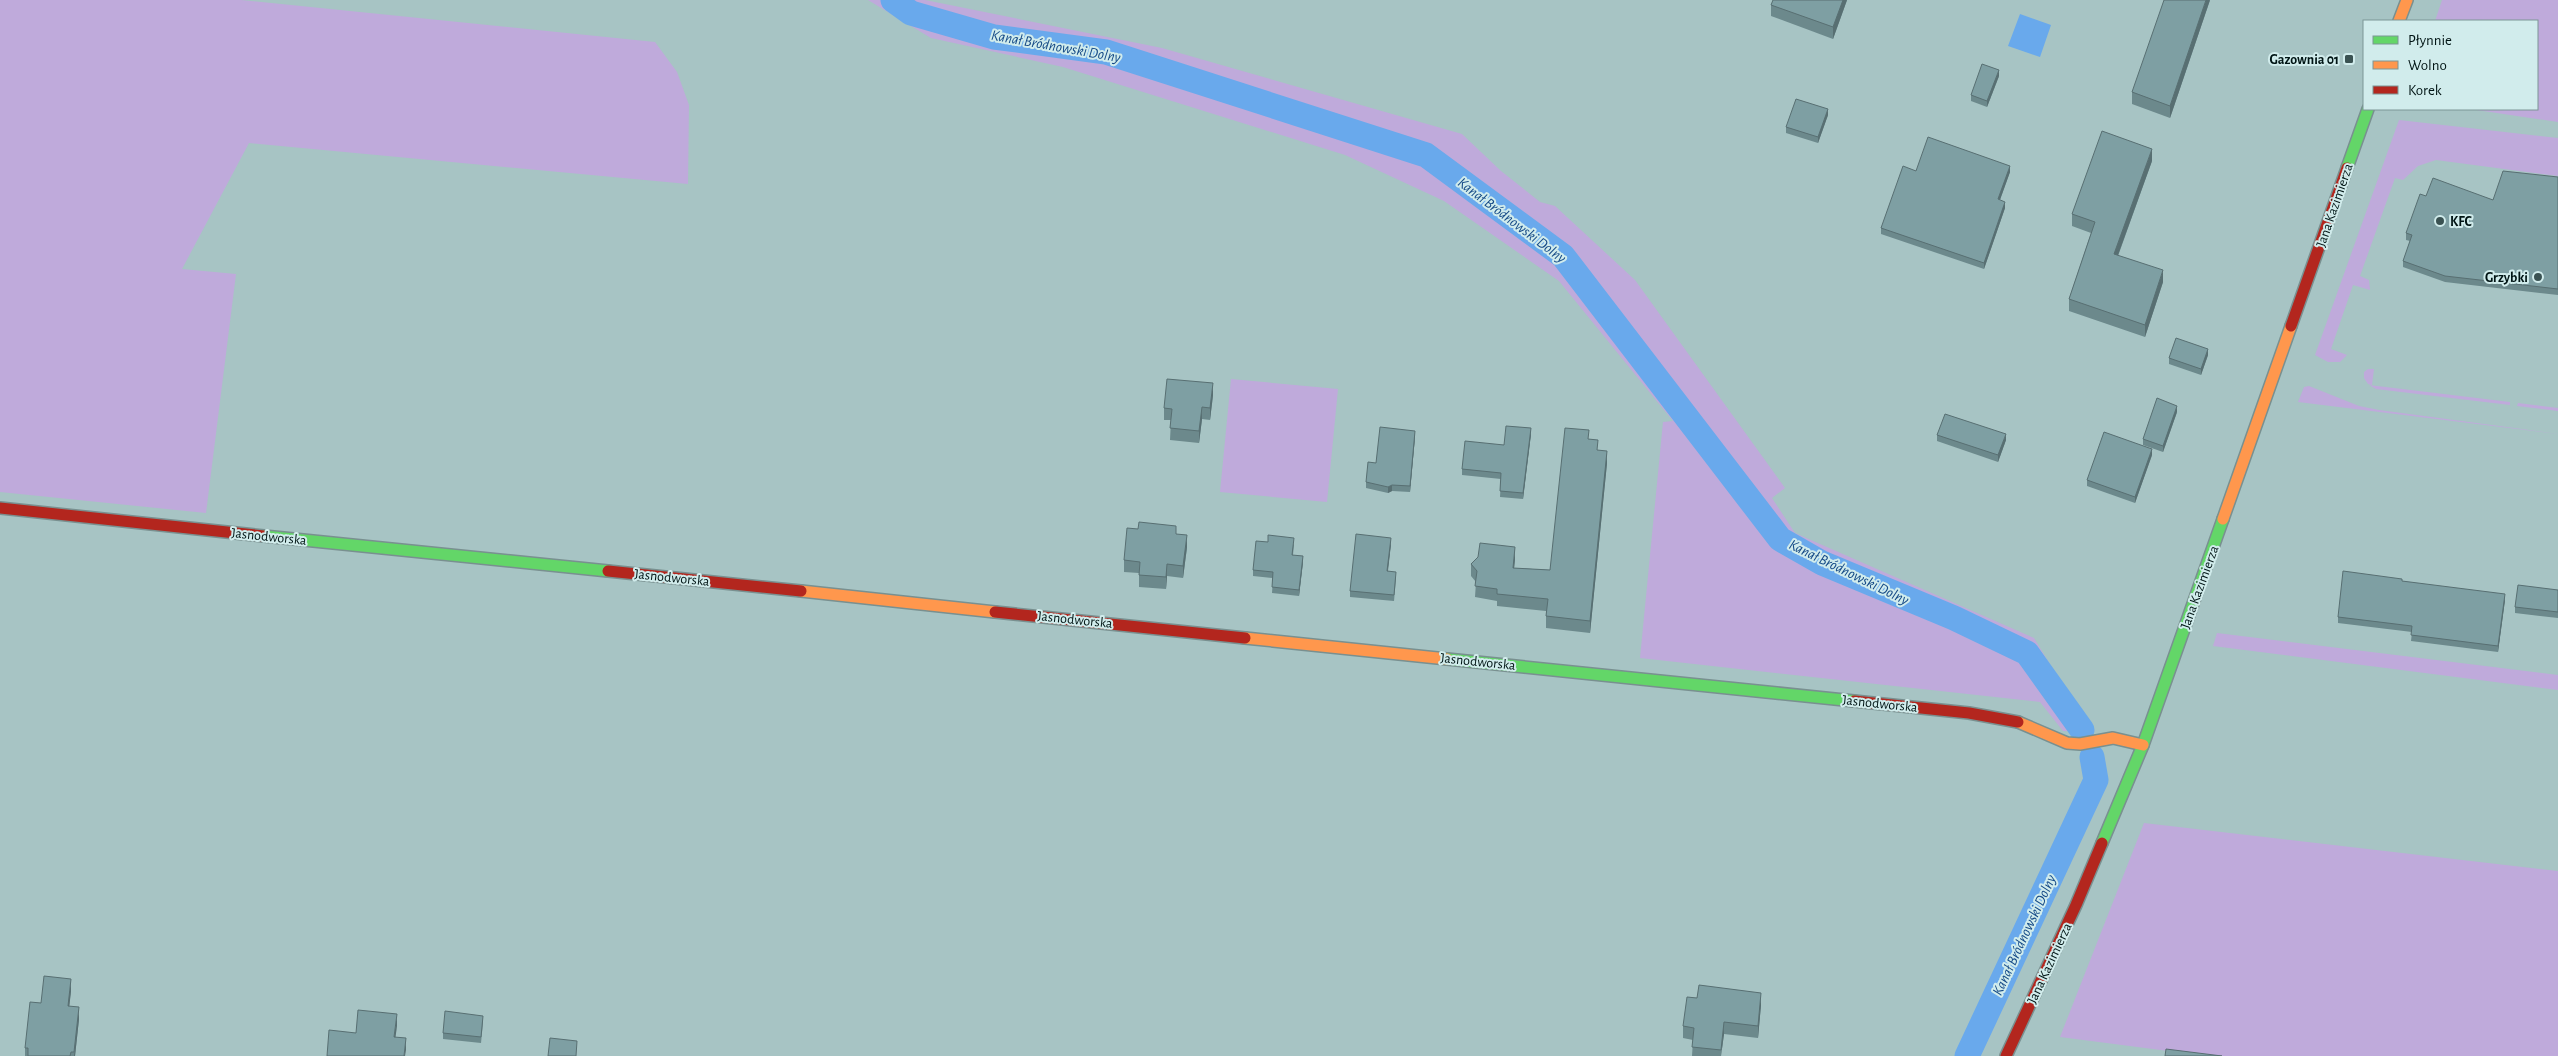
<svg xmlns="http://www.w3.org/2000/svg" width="2558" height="1056" font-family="'Alegreya Sans',sans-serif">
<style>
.green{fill:#bfaadb}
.water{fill:#69a9ec}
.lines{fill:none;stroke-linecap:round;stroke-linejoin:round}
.canal{stroke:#69a9ec;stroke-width:25}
.fast-casing{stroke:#799090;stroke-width:14}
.slow-casing{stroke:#799090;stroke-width:14}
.jam-casing{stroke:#799090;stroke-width:14}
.fast{stroke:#63d668;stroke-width:11}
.slow{stroke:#ff974d;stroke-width:11}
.jam{stroke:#b3261e;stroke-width:11}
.wall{fill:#6c898c}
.shaded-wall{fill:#586f72}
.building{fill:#7e9fa3;stroke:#586f72}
.poi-dot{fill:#3a5252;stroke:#d1ecec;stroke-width:2}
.labels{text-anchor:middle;stroke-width:4;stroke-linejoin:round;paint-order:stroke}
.poi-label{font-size:14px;font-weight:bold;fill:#001414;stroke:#d1ecec;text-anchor:end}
.street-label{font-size:14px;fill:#001414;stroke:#d1ecec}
.water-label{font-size:15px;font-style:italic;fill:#144986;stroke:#d1ecec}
</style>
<rect width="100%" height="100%" fill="#a7c4c4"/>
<g class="green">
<polygon points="0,0 241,0 655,42 677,72 689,105 688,184 249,143 182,269 236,274 206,513 0,492"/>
<polygon points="868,0 925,0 1162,48 1462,134 1501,171 1540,202 1555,206 1635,280 1785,488 1772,498 1795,533 2034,638 2091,732 2063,731 2040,702 1640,658 1663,422 1673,421 1559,281 1444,201 1345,155 1063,67 931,38"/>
<polygon points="2442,0 2558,0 2558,122 2470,109 2537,109 2537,21 2435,21"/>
<polygon points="2399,120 2558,138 2558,176 2436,160 2418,166 2403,180 2395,178 2360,276 2369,280 2370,290 2353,285 2331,349 2347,355 2340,362 2328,362 2315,355"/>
<polygon points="2368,369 2374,369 2372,385 2368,384 2364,378 2364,372"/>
<polygon points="1231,379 1338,389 1327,502 1220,492"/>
<polygon points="2369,385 2510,402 2510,405 2376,389"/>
<polygon points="2309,386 2359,406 2379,410 2558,434 2298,402 2304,387"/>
<polygon points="2518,403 2558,408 2558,411 2517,406"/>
<polygon points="2217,633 2558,675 2558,690 2213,646"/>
<polygon points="2144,823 2558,871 2558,1056 2207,1056 2060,1037"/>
</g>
<polygon class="water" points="2020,14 2051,25 2040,57 2008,46"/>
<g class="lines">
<g class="canal">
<polyline points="893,0 911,13 994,37 1106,52 1426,155 1563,256 1780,539 1822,563 1954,618 2027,653 2082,730"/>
<polyline points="1967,1056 2096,780 2092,757"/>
</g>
<g class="fast-casing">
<g id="fast">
<polyline points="2347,168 2368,109"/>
<polyline points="264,536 608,571"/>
<polyline points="1447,659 1854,701"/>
<polyline points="2102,843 2143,745 2223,519"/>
</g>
</g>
<g class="slow-casing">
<g id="slow">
<polyline points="2399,21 2407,0"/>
<polyline points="2223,519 2291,326"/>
<polyline points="801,591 995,612"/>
<polyline points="1245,638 1447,659"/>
<polyline points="2018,722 2067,743 2080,744 2113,738 2143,745"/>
</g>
</g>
<g class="jam-casing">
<g id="jam">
<polyline points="2291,326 2347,168"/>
<polyline points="0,508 264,536"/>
<polyline points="608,571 801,591"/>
<polyline points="995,612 1245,638"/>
<polyline points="1854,701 1969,713 2018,722"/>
<polyline points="2006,1056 2076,905 2102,843"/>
</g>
</g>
<use href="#fast" class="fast"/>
<use href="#slow" class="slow"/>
<use href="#jam" class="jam"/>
</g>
<g class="wall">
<polygon points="1773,0 1847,0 1833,39 1771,16 1771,5"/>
<polygon points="2210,0 2170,118 2132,104 2132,92"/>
<polygon points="1999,76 1987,107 1971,101 1971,95"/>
<polygon points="1828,115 1818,143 1786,133 1786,127"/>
<polygon points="2152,161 2118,256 2163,282 2145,337 2069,311 2069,299 2091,233 2072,226 2072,214"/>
<polygon points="1916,171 2010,172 2000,200 2005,208 1984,269 1881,234 1881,228"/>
<polygon points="2558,177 2558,295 2445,282 2403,267 2403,261 2410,241 2406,240 2406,233 2426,196 2493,200"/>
<polygon points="2208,355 2201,375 2169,364 2169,358"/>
<polygon points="1213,395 1210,420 1202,419 1199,443 1170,440 1171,420 1164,420 1164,408"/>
<polygon points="2177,412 2163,452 2143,445 2143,439"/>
<polygon points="1531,434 1523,499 1500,497 1501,479 1462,475 1462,469 1504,445"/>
<polygon points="1937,435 2006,440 1998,462 1937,441"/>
<polygon points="1415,437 1410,492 1392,491 1388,493 1366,488 1366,482 1376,463"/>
<polygon points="1589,439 1607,463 1590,633 1546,628 1546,611 1497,606 1497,601 1475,597 1476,582 1471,576 1471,564 1515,559 1514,568 1550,570"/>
<polygon points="2152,455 2135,503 2087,486 2087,480"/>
<polygon points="1176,534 1187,547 1183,578 1167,576 1166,589 1139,587 1139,573 1124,572 1124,560"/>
<polygon points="1294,544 1293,555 1303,562 1299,596 1272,593 1273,578 1253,576 1253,570"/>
<polygon points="1391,544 1388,571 1396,578 1394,601 1350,597 1350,591"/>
<polygon points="2402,581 2505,600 2498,652 2411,641 2412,632 2338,623 2338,617"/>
<polygon points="2558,590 2558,618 2515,613 2515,607"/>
<polygon points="71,991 69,1006 79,1019 75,1056 25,1056 25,1048 41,1003"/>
<polygon points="1761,1005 1758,1038 1724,1034 1721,1056 1692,1056 1693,1040 1683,1038 1683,1026"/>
<polygon points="483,1022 481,1043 443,1039 443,1033"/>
</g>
<g class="shaded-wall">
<polygon points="1843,0 1847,0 1833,39 1833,27"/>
<polygon points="2206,0 2210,0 2170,118 2170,106"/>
<polygon points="1999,70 1999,76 1987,107 1987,101"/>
<polygon points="1828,109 1828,115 1818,143 1818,137"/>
<polygon points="2152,149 2152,161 2114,266 2114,254"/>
<polygon points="2010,166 2010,172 1998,205 1998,199"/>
<polygon points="2005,202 2005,208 1984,269 1984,263"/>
<polygon points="2163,270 2163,282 2145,337 2145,325"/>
<polygon points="2208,349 2208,355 2201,375 2201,369"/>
<polygon points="1213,383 1213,395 1210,420 1210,408"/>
<polygon points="2177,406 2177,412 2163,452 2163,446"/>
<polygon points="1202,407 1202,419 1199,443 1199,431"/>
<polygon points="1531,428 1531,434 1523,499 1523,493"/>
<polygon points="1415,431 1415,437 1410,492 1410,486"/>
<polygon points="2006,434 2006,440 1998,462 1998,455"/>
<polygon points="2152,449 2152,455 2135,503 2135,497"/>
<polygon points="1607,451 1607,463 1590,633 1590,621"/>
<polygon points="1392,485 1392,491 1388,493 1388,487"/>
<polygon points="1187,535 1187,547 1183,578 1183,566"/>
<polygon points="1391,538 1391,544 1387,577 1387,571"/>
<polygon points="1515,547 1515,559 1513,579 1513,568"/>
<polygon points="1303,556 1303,562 1299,596 1299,590"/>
<polygon points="1167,564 1167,576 1166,589 1166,577"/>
<polygon points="2505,594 2505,600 2498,652 2498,646"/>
<polygon points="71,979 71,991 68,1018 68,1006"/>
<polygon points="1761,993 1761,1005 1758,1038 1758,1026"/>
<polygon points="79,1007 79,1019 75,1056 74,1056"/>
<polygon points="397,1014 397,1026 394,1049 394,1037"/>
<polygon points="1724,1022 1724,1034 1721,1056"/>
<polygon points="406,1038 406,1050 405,1056 404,1056"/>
</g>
<g class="building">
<polygon points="1773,0 1843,0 1833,27 1771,5"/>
<polygon points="2164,0 2206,0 2170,106 2132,92"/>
<polygon points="1982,64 1999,70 1987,101 1971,95"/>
<polygon points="1796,99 1828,109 1818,137 1786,127"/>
<polygon points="2102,131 2152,149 2114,254 2163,270 2145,325 2069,299 2095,222 2072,214"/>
<polygon points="1928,137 2010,166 1998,199 2005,202 1984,263 1881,228 1903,166 1916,171"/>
<polygon points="2503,171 2558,177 2558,289 2445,276 2403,261 2412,235 2406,233 2420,194 2426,196 2433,178 2493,200"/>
<polygon points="2176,338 2208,349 2201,369 2169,358"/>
<polygon points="1167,379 1213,383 1210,408 1202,407 1199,431 1170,428 1172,409 1164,408"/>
<polygon points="2157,398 2177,406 2163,446 2143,439"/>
<polygon points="1945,414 2006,434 1998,455 1937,435"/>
<polygon points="1506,426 1531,428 1523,493 1500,491 1501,473 1462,469 1465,441 1504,445"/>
<polygon points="1380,427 1415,431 1410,486 1392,485 1388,487 1366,482 1368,462 1376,463"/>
<polygon points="1565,428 1589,430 1588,439 1598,440 1597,450 1607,451 1590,621 1546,616 1548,599 1497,594 1497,589 1475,586 1477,571 1471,564 1478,557 1480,543 1515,547 1513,568 1550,570"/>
<polygon points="2104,432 2152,449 2135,497 2087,480"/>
<polygon points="1139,522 1176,526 1176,534 1187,535 1183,566 1167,564 1166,577 1139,575 1140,562 1124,560 1127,528 1138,529"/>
<polygon points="1356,534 1391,538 1387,571 1396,572 1394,595 1350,591"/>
<polygon points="1268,535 1294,538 1292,555 1303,556 1299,590 1272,587 1273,572 1253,570 1256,541 1268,542"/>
<polygon points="2343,571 2402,579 2402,581 2505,594 2498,646 2411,635 2412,626 2338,617"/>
<polygon points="2518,585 2558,590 2558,612 2515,607"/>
<polygon points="44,976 71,979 68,1006 79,1007 74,1052 71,1052 70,1056 28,1056 28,1048 25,1048 30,1002 41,1003"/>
<polygon points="1699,985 1761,993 1758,1026 1724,1022 1721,1050 1692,1047 1694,1028 1683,1026 1687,997 1697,998"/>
<polygon points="358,1010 397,1014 394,1037 406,1038 404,1056 327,1056 329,1030 356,1033"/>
<polygon points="445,1011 483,1016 481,1037 443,1033"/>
<polygon points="550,1038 577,1041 576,1056 548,1056"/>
<polygon points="2166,1049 2222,1056 2165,1056"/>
</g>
<g class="poi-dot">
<rect x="2344" y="54" width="10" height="10" rx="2.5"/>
<circle cx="2440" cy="221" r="5"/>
<circle cx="2538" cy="277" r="5"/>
</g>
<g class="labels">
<g class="poi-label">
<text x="2339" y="64">Gazownia 01</text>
<text x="2450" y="226" text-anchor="start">KFC</text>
<text x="2528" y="282">Grzybki</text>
</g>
<g class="street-label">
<text transform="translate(2334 205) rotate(-71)" y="5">Jana Kazimierza</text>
<text transform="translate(269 536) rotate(6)" y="5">Jasnodworska</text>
<text transform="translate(672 577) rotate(6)" y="5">Jasnodworska</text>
<text transform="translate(2199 587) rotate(-70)" y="5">Jana Kazimierza</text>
<text transform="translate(1075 619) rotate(6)" y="5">Jasnodworska</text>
<text transform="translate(1478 661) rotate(6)" y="5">Jasnodworska</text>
<text transform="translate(1880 703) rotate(6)" y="5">Jasnodworska</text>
<text transform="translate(2049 963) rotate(-65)" y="5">Jana Kazimierza</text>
</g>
<g class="water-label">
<text transform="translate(1056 46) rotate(10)" y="5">Kanał Bródnowski Dolny</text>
<text transform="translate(1512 220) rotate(37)" y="5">Kanał Bródnowski Dolny</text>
<text transform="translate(1849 572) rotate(26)" y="5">Kanał Bródnowski Dolny</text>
<text transform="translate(2024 935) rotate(-65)" y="5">Kanał Bródnowski Dolny</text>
</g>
</g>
<rect x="2363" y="20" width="175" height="90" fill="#d1ecec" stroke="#7d9696"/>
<rect x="2373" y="36" width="25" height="8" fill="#63d668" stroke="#7d9696"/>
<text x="2408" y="45" font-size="15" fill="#001414">Płynnie</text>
<rect x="2373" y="61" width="25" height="8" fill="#ff974d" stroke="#7d9696"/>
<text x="2408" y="70" font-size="15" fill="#001414">Wolno</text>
<rect x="2373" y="86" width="25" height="8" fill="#b3261e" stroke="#7d9696"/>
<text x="2408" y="95" font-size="15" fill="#001414">Korek</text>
</svg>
